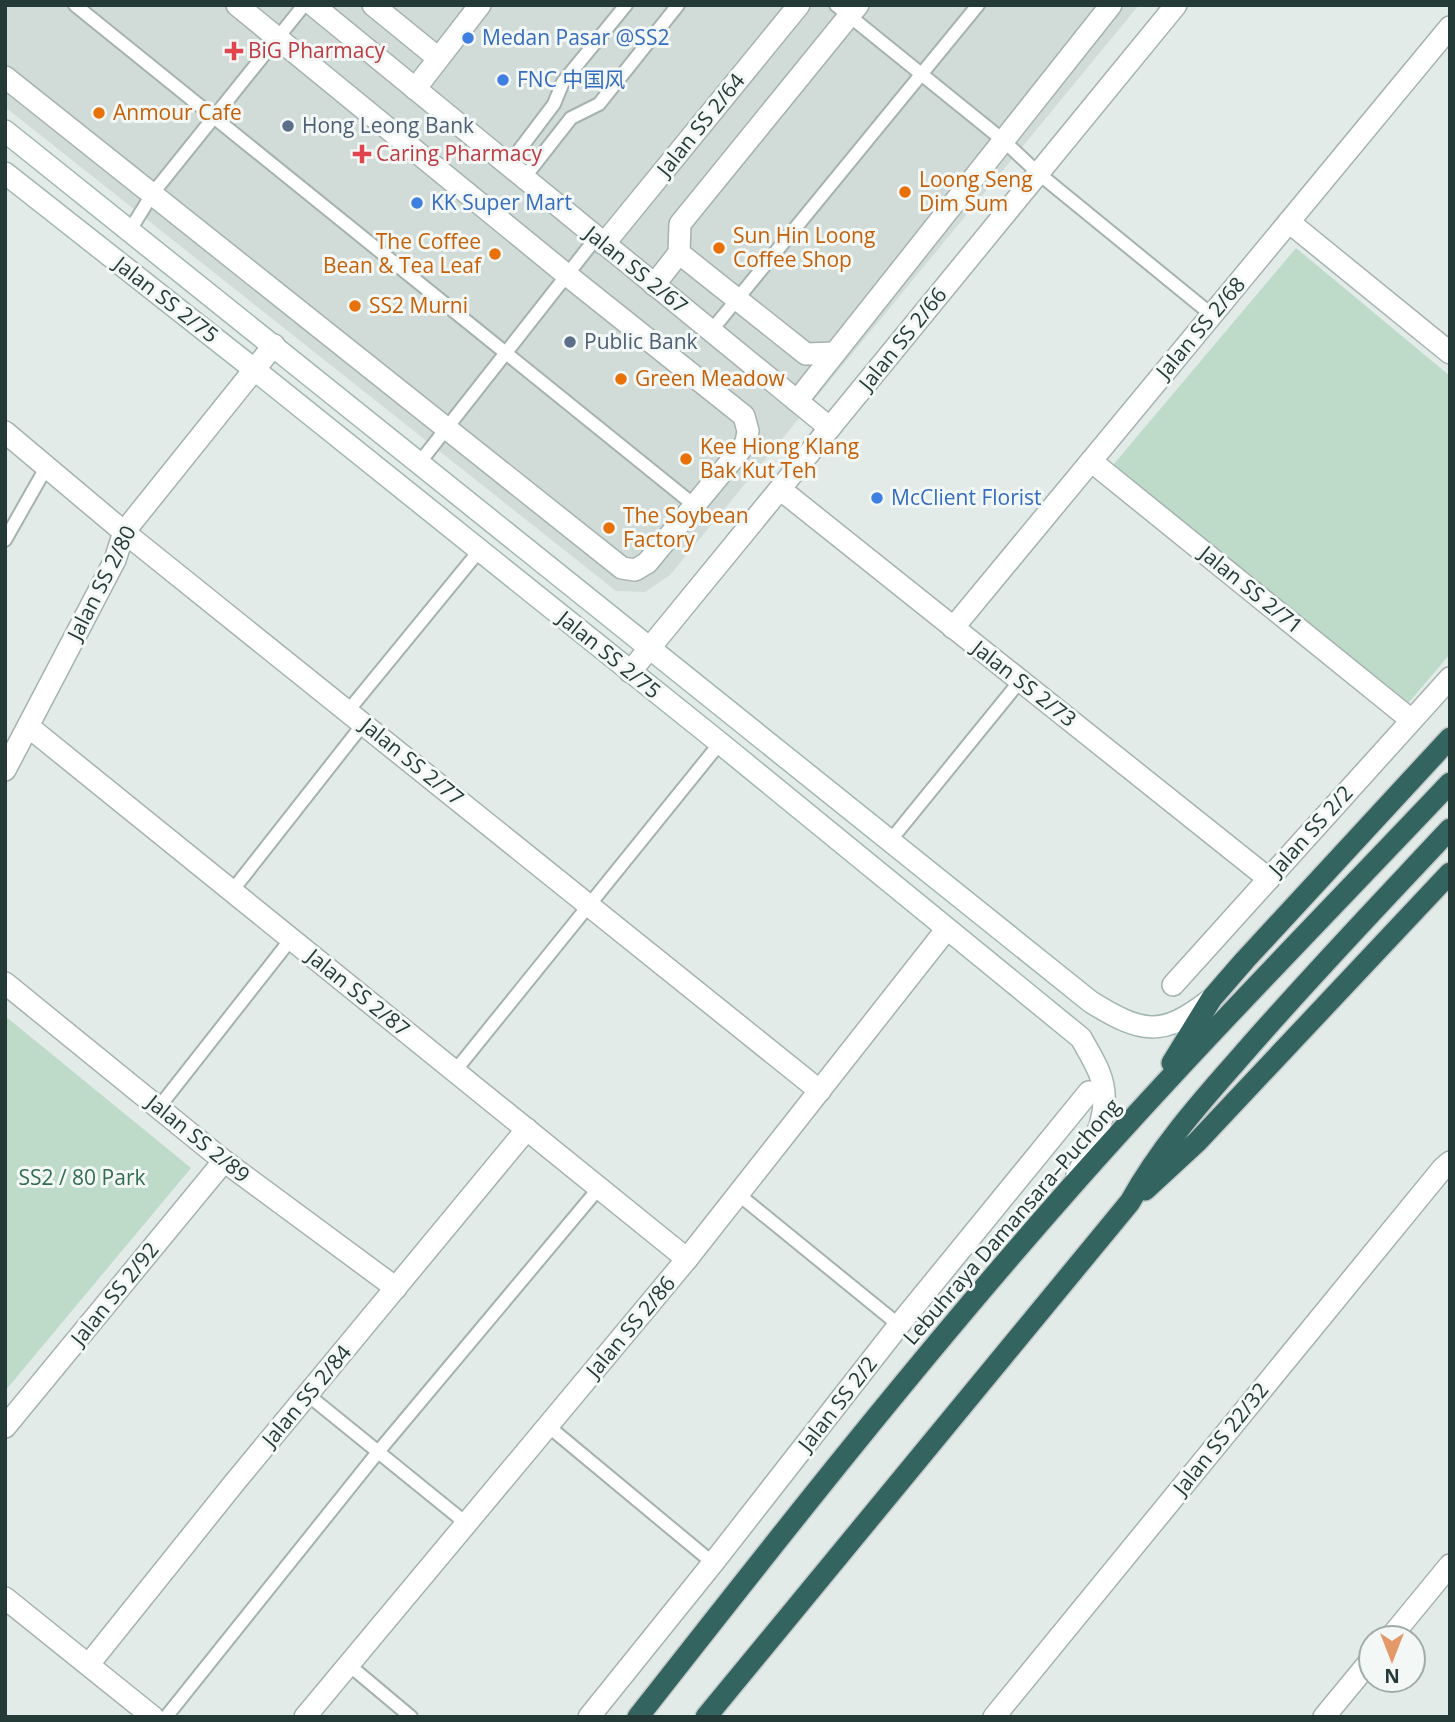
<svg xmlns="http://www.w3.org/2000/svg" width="1455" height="1722" font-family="'Open Sans','Noto Sans SC',sans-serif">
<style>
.built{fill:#d1dbd8}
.green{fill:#bedac9}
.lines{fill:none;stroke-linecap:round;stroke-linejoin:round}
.lane-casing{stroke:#a5b2af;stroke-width:16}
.street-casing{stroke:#a5b2af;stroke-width:24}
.secondary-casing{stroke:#a2b6b1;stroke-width:24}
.highway-casing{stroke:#c2c8c7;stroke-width:24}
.lane{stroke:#fff;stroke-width:12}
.street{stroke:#fff;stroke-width:21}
.secondary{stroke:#fff;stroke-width:21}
.highway{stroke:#336460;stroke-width:21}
.shop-dot{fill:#3f7fe0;stroke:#f3f8f6;stroke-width:2.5}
.health-dot{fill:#e0444e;stroke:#f3f8f6;stroke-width:2.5}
.food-dot{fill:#e8710a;stroke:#f3f8f6;stroke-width:2.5}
.service-dot{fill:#5c6f8a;stroke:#f3f8f6;stroke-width:2.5}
.labels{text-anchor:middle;stroke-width:6;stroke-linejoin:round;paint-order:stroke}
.shop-label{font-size:21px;fill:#366cbe;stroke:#f3f8f6;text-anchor:start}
.health-label{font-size:21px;fill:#be3a42;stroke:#f3f8f6;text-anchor:start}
.food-label{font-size:21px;fill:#c56008;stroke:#f3f8f6;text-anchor:start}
.street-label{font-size:21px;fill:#243a37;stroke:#f3f8f6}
.service-label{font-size:21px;fill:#4e5e75;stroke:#f3f8f6;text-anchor:start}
.park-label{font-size:21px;fill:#326d51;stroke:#f3f8f6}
</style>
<rect width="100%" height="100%" fill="#e2ebe8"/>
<polygon class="built" points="5,5 1139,5 670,575 645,592 616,591 5,107"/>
<g class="green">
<polygon points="1296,248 1450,376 1450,654 1405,707 1113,465"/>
<polygon points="5,1016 191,1168 5,1391"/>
</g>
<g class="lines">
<g class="lane-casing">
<g id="lane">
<polyline points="75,5 694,505"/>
<polyline points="836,5 1004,141 1038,173 1212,315"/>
<polyline points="508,165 554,104 563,82 626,5"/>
<polyline points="524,178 571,118 599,104 678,5"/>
<polyline points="130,230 153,193 304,5"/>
<polyline points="711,331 978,5"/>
<polyline points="420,462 596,238"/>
<polyline points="5,540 47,466"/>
<polyline points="348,711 479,551"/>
<polyline points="890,841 1020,681"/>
<polyline points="232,891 364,723"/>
<polyline points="455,1071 720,743"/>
<polyline points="159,1107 291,939"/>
<polyline points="738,1194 899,1325"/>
<polyline points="308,1395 467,1524"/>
<polyline points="548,1426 713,1563"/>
<polyline points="349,1665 411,1717"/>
<polyline points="166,1717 378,1452 599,1188"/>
</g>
</g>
<g class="street-casing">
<g id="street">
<polyline points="313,5 830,428"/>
<polyline points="373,5 438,58"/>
<polyline points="5,77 622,568 635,570 647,563 746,443 748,431 744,416 567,275 237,5"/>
<polyline points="415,89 480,5"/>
<polyline points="1289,222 1450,353"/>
<polyline points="604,244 799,5"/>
<polyline points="679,253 806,354 835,353"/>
<polyline points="654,285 679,253 680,224 858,5"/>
<polyline points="797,401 1111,5"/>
<polyline points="5,432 124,532 820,1091"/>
<polyline points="1091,461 1410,719"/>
<polyline points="780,489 1269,879"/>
<polyline points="953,628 1450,27"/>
<polyline points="630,672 1176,5"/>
<polyline points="29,727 687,1259"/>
<polyline points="5,770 115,560 124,532 274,345"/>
<polyline points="5,983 224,1161 396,1288"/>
<polyline points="1173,985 1450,678"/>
<polyline points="5,1427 224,1161"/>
<polyline points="5,1598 153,1717"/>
<polyline points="1390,1638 1450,1565"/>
<polyline points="89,1664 235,1482 527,1129"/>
<polyline points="305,1717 687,1259 946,930"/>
<polyline points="589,1717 713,1563 899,1325 1089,1092"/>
<polyline points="994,1717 1443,1168 1450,1162"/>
<polyline points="1324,1717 1371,1660"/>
</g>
</g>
<g class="secondary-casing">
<g id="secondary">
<path d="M5,131L1091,1002C1141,1033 1162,1038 1210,1000"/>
<path d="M5,173L255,370L720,743L1081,1038C1087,1049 1094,1060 1099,1072C1114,1109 1094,1143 1077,1175"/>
</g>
</g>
<g class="highway-casing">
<g id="highway">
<polyline points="1172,1063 1212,998 1245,960 1450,738"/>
<polyline points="1145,1190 1197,1142 1450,873"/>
<path d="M638,1717C779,1537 920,1358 1071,1187C1193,1049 1323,917 1450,783"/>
<path d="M706,1717L1130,1202C1159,1150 1197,1106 1236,1062C1305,982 1378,906 1450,829"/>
</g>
</g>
<use href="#lane" class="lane"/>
<use href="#street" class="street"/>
<use href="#secondary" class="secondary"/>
<use href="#highway" class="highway"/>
</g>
<g class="shop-dot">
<circle cx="468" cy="38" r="7"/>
<circle cx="503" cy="80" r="7"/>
<circle cx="417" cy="203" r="7"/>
<circle cx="877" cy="498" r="7"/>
</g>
<g class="health-dot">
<path d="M230.5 40.5h7v7h7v7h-7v7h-7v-7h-7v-7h7z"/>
<path d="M358.5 143.5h7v7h7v7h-7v7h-7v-7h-7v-7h7z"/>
</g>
<g class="food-dot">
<circle cx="99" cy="113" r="7"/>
<circle cx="905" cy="192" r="7"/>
<circle cx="719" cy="248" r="7"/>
<circle cx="495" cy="254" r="7"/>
<circle cx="355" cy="306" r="7"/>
<circle cx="621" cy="379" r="7"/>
<circle cx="686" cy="459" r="7"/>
<circle cx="609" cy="528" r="7"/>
</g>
<g class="service-dot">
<circle cx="288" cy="126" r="7"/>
<circle cx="570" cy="342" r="7"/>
</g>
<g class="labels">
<g class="shop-label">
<text x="482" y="45">Medan Pasar @SS2</text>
<text x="517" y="87">FNC 中国风</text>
<text x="431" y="210">KK Super Mart</text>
<text x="891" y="505">McClient Florist</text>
</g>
<g class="health-label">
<text x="248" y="58">BiG Pharmacy</text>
<text x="376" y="161">Caring Pharmacy</text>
</g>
<g class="food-label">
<text x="113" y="120">Anmour Cafe</text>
<text x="919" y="187">Loong Seng<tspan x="919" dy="24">Dim Sum</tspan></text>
<text x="733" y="243">Sun Hin Loong<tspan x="733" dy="24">Coffee Shop</tspan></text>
<text x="481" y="249" text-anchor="end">The Coffee<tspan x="481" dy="24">Bean &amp; Tea Leaf</tspan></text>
<text x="369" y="313">SS2 Murni</text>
<text x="635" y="386">Green Meadow</text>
<text x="700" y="454">Kee Hiong Klang<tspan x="700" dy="24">Bak Kut Teh</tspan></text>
<text x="623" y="523">The Soybean<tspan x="623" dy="24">Factory</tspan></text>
</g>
<g class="street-label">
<text transform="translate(701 125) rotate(-51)" y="7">Jalan SS 2/64</text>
<text transform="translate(636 270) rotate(39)" y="7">Jalan SS 2/67</text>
<text transform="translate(166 300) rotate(38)" y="7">Jalan SS 2/75</text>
<text transform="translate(1201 328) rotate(-50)" y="7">Jalan SS 2/68</text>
<text transform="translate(903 339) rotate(-51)" y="7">Jalan SS 2/66</text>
<text transform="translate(102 583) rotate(-63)" y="7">Jalan SS 2/80</text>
<text transform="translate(1251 590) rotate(39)" y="7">Jalan SS 2/71</text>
<text transform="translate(609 655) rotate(39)" y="7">Jalan SS 2/75</text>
<text transform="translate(1024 684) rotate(38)" y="7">Jalan SS 2/73</text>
<text transform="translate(412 762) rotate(39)" y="7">Jalan SS 2/77</text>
<text transform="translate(1311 831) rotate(-48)" y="7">Jalan SS 2/2</text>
<text transform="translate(358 993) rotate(39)" y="7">Jalan SS 2/87</text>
<text transform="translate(198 1139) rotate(39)" y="7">Jalan SS 2/89</text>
<text transform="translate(1012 1222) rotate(-49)" y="7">Lebuhraya Damansara–Puchong</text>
<text transform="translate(115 1294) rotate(-51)" y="7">Jalan SS 2/92</text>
<text transform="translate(631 1327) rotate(-50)" y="7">Jalan SS 2/86</text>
<text transform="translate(307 1396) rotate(-50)" y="7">Jalan SS 2/84</text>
<text transform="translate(838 1404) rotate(-52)" y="7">Jalan SS 2/2</text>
<text transform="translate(1221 1439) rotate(-51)" y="7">Jalan SS 22/32</text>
</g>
<g class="service-label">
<text x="302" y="133">Hong Leong Bank</text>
<text x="584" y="349">Public Bank</text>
</g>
<g class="park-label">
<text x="82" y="1185">SS2 / 80 Park</text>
</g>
</g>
<rect width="1455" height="1722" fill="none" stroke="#243a37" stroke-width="14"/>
<g transform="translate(1392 1659) rotate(180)"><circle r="33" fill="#f3f8f6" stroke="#a0acaa" stroke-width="2"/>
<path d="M0-5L12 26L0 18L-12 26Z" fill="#e49768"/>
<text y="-10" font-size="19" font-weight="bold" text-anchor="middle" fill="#243a37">N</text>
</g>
</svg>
